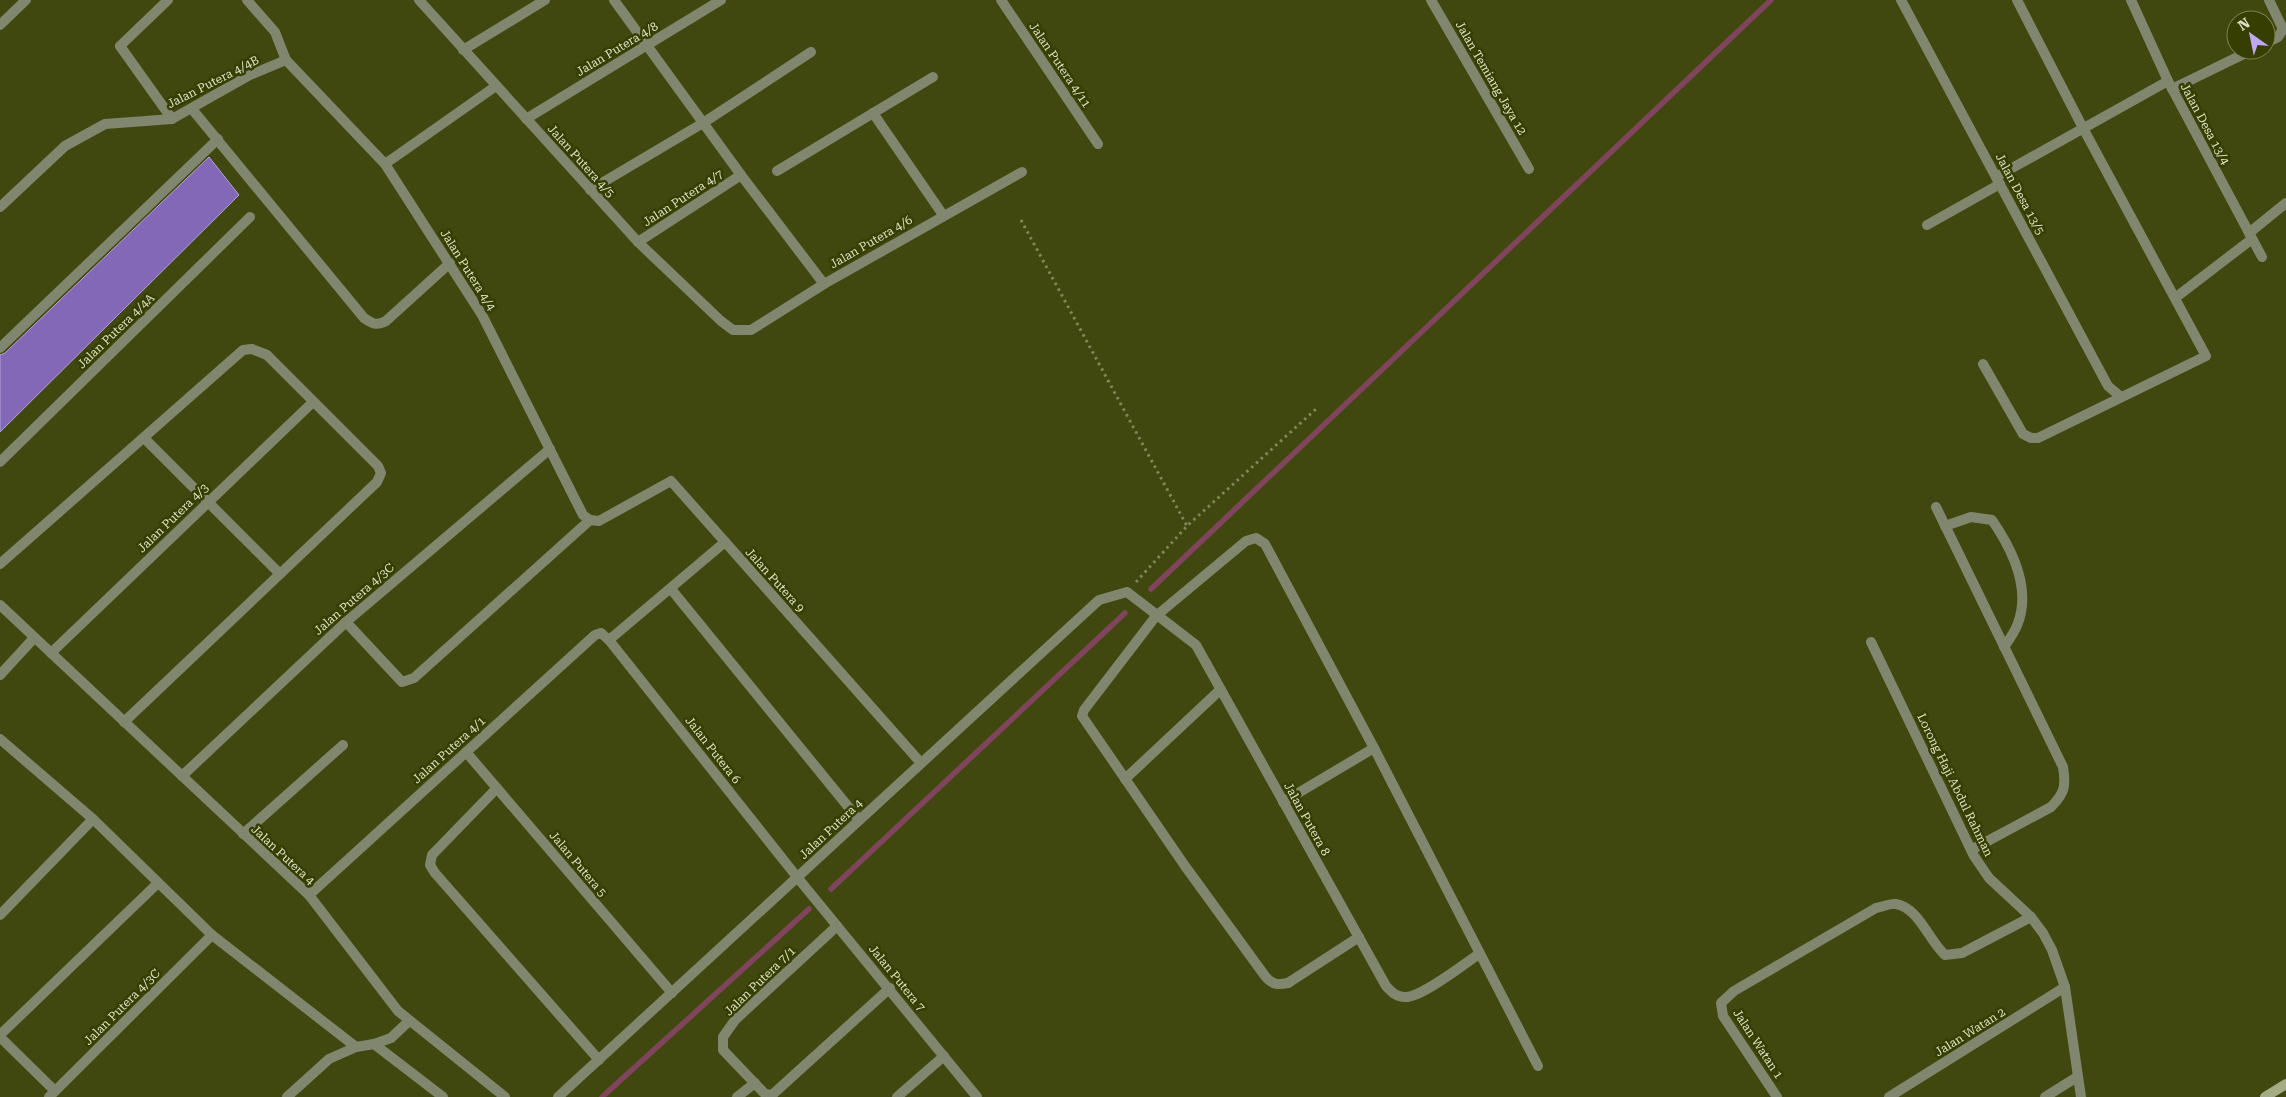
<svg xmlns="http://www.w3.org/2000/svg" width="2286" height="1097" font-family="'Roboto Serif',serif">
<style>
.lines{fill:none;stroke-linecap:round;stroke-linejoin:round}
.stream{stroke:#80455c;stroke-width:5.5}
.building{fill:#8268b7;stroke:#b3a4da}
.path{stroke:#80875b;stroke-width:3;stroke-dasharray:2.5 4;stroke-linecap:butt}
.lane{stroke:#81876f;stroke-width:10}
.street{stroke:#81876f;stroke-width:10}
.secondary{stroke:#a4ac86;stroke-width:10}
.labels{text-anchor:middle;stroke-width:5;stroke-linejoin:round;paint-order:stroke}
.street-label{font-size:12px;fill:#dbe1c5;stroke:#363e01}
</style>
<rect width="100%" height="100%" fill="#404810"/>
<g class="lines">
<g class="stream">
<polyline points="1151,589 1771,0"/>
<polyline points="831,889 1125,613"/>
<polyline points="602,1097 809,909"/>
</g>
</g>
<polygon class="building" points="209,157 239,195 0,432 0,355 5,353"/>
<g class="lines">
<g class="path">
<polyline points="1021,220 1187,526"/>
<polyline points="1136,582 1187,526 1316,409"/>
</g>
<g class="lane">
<polyline points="247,0 275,32 286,60"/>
<polyline points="614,0 741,175 824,284"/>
<polyline points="2266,43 2278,37 2283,29 2269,0"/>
<polyline points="120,46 172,119"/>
<polyline points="463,50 545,0"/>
<polyline points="2172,89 2252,50"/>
<path d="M192,109L364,318C373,324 376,326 386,321L450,263"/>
<polyline points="1996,177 2168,81"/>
<polyline points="590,190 703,123 811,52"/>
<polyline points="1927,225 2000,184"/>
<polyline points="2175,298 2252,239"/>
<polyline points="0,348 218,139"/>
<polyline points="1983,364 2023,434 2031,438 2038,438 2206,356 2083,128 2017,0"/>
<polyline points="144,438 280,574"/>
<path d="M1936,507L2063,767C2066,786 2065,793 2051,807L1971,850"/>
<path d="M1945,526L1971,517L1992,520C2012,549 2031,588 2018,623C2015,632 2009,640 2004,647"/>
<polyline points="0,564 243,350 252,349 267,355 378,466 381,473 377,482 124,722"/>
<polyline points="671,589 859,820"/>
<polyline points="346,622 402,682 414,678 590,520"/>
<polyline points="609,640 725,542"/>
<polyline points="1125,779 1220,690"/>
<polyline points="497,788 432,855 430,865 435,873 599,1060"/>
<polyline points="1283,802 1374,748"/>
<polyline points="243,834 343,745"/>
<path d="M1288,983C1278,985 1272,985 1265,976L1185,866L1082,716L1084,710L1156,616L1246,541L1256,538L1265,544L1374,748L1538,1066"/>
<polyline points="0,1035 158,883"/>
<polyline points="0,1037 55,1091"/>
<polyline points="2045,1097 2077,1077"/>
</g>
<g class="street">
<polyline points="419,0 638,242 721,321 733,330 751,330 824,284 1022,172"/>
<polyline points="1001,0 1098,144"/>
<polyline points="1431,0 1529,169"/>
<polyline points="1901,0 2108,386 2121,397"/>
<polyline points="2131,0 2168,81 2262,257"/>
<polyline points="0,25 26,0"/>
<polyline points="120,46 168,0"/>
<polyline points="873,113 943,215"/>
<polyline points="526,119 721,0"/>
<polyline points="385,164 496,86"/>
<polyline points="777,171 933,77"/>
<polyline points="0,207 65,146 105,124 172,119 250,75 286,60 385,164 482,315 583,515 590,520 599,521 671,481 921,763"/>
<polyline points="2249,233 2286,203"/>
<polyline points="638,242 741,175"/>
<polyline points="0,462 250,217"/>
<polyline points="0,605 309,895 398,1011 505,1097"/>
<polyline points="1871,642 1974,856 1989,878 2031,917 2043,933 2052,950 2065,987 2081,1097"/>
<polyline points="51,653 313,402"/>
<polyline points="0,675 34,638"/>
<polyline points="0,739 93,819 212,935 356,1047"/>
<polyline points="466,752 672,993"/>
<polyline points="182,776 346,622 550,449"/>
<polyline points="309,895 595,635 601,633 609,640 797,877 977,1097"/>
<polyline points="0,915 93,819"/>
<polyline points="837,926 735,1020 723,1037 723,1050 765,1094 772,1095 890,988"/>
<polyline points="1288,983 1359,937"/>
<polyline points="374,1044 443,1097"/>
<polyline points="49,1097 212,935"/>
<polyline points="287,1097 329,1059 356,1047 374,1044 391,1038 409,1021"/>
<path d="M558,1097L1099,600L1127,592L1196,645L1386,986C1392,992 1396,997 1405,997C1421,998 1464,964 1479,954"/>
<polyline points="737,1097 755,1083"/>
<polyline points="897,1097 944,1056"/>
<path d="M1777,1097L1723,1016L1721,1003L1734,991L1876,908C1882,907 1890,903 1896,904C1919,908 1929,941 1945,955L1962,953L2031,917"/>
<polyline points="1889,1097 2065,987"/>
</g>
<polyline class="secondary" points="2265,1097 2286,1084"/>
</g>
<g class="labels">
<g class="street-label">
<text transform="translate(617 49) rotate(-31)" y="4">Jalan Putera 4/8</text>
<text transform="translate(1060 65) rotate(56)" y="4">Jalan Putera 4/11</text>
<text transform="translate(1491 78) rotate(60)" y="4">Jalan Temiang Jaya 12</text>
<text transform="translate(213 82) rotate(-27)" y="4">Jalan Putera 4/4B</text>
<text transform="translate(2205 124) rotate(62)" y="4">Jalan Desa 13/4</text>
<text transform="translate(581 161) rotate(48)" y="4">Jalan Putera 4/5</text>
<text transform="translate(2020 194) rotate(62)" y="4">Jalan Desa 13/5</text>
<text transform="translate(683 198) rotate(-33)" y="4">Jalan Putera 4/7</text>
<text transform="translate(871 242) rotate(-30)" y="4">Jalan Putera 4/6</text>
<text transform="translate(468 270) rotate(58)" y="4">Jalan Putera 4/4</text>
<text transform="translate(116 331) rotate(-44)" y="4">Jalan Putera 4/4A</text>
<text transform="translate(173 518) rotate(-44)" y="4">Jalan Putera 4/3</text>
<text transform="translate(775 580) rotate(48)" y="4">Jalan Putera 9</text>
<text transform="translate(354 599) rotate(-41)" y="4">Jalan Putera 4/3C</text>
<text transform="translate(449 750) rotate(-42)" y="4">Jalan Putera 4/1</text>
<text transform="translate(713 750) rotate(52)" y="4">Jalan Putera 6</text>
<text transform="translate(1955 785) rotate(64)" y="4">Lorong Haji Abdul Rahman</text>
<text transform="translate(1307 819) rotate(61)" y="4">Jalan Putera 8</text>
<text transform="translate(831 829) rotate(-43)" y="4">Jalan Putera 4</text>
<text transform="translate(283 855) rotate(43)" y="4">Jalan Putera 4</text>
<text transform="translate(578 864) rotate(50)" y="4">Jalan Putera 5</text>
<text transform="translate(897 978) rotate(51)" y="4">Jalan Putera 7</text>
<text transform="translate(760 981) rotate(-44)" y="4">Jalan Putera 7/1</text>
<text transform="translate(122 1007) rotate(-45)" y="4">Jalan Putera 4/3C</text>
<text transform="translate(1970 1032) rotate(-32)" y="4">Jalan Watan 2</text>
<text transform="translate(1758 1044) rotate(57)" y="4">Jalan Watan 1</text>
</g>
</g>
<g transform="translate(2251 35) rotate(327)"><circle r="24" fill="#363e01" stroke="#787f4f"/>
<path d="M0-4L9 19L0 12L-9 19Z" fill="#bfa9f4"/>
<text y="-8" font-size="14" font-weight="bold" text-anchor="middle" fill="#dbe1c5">N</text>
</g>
</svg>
